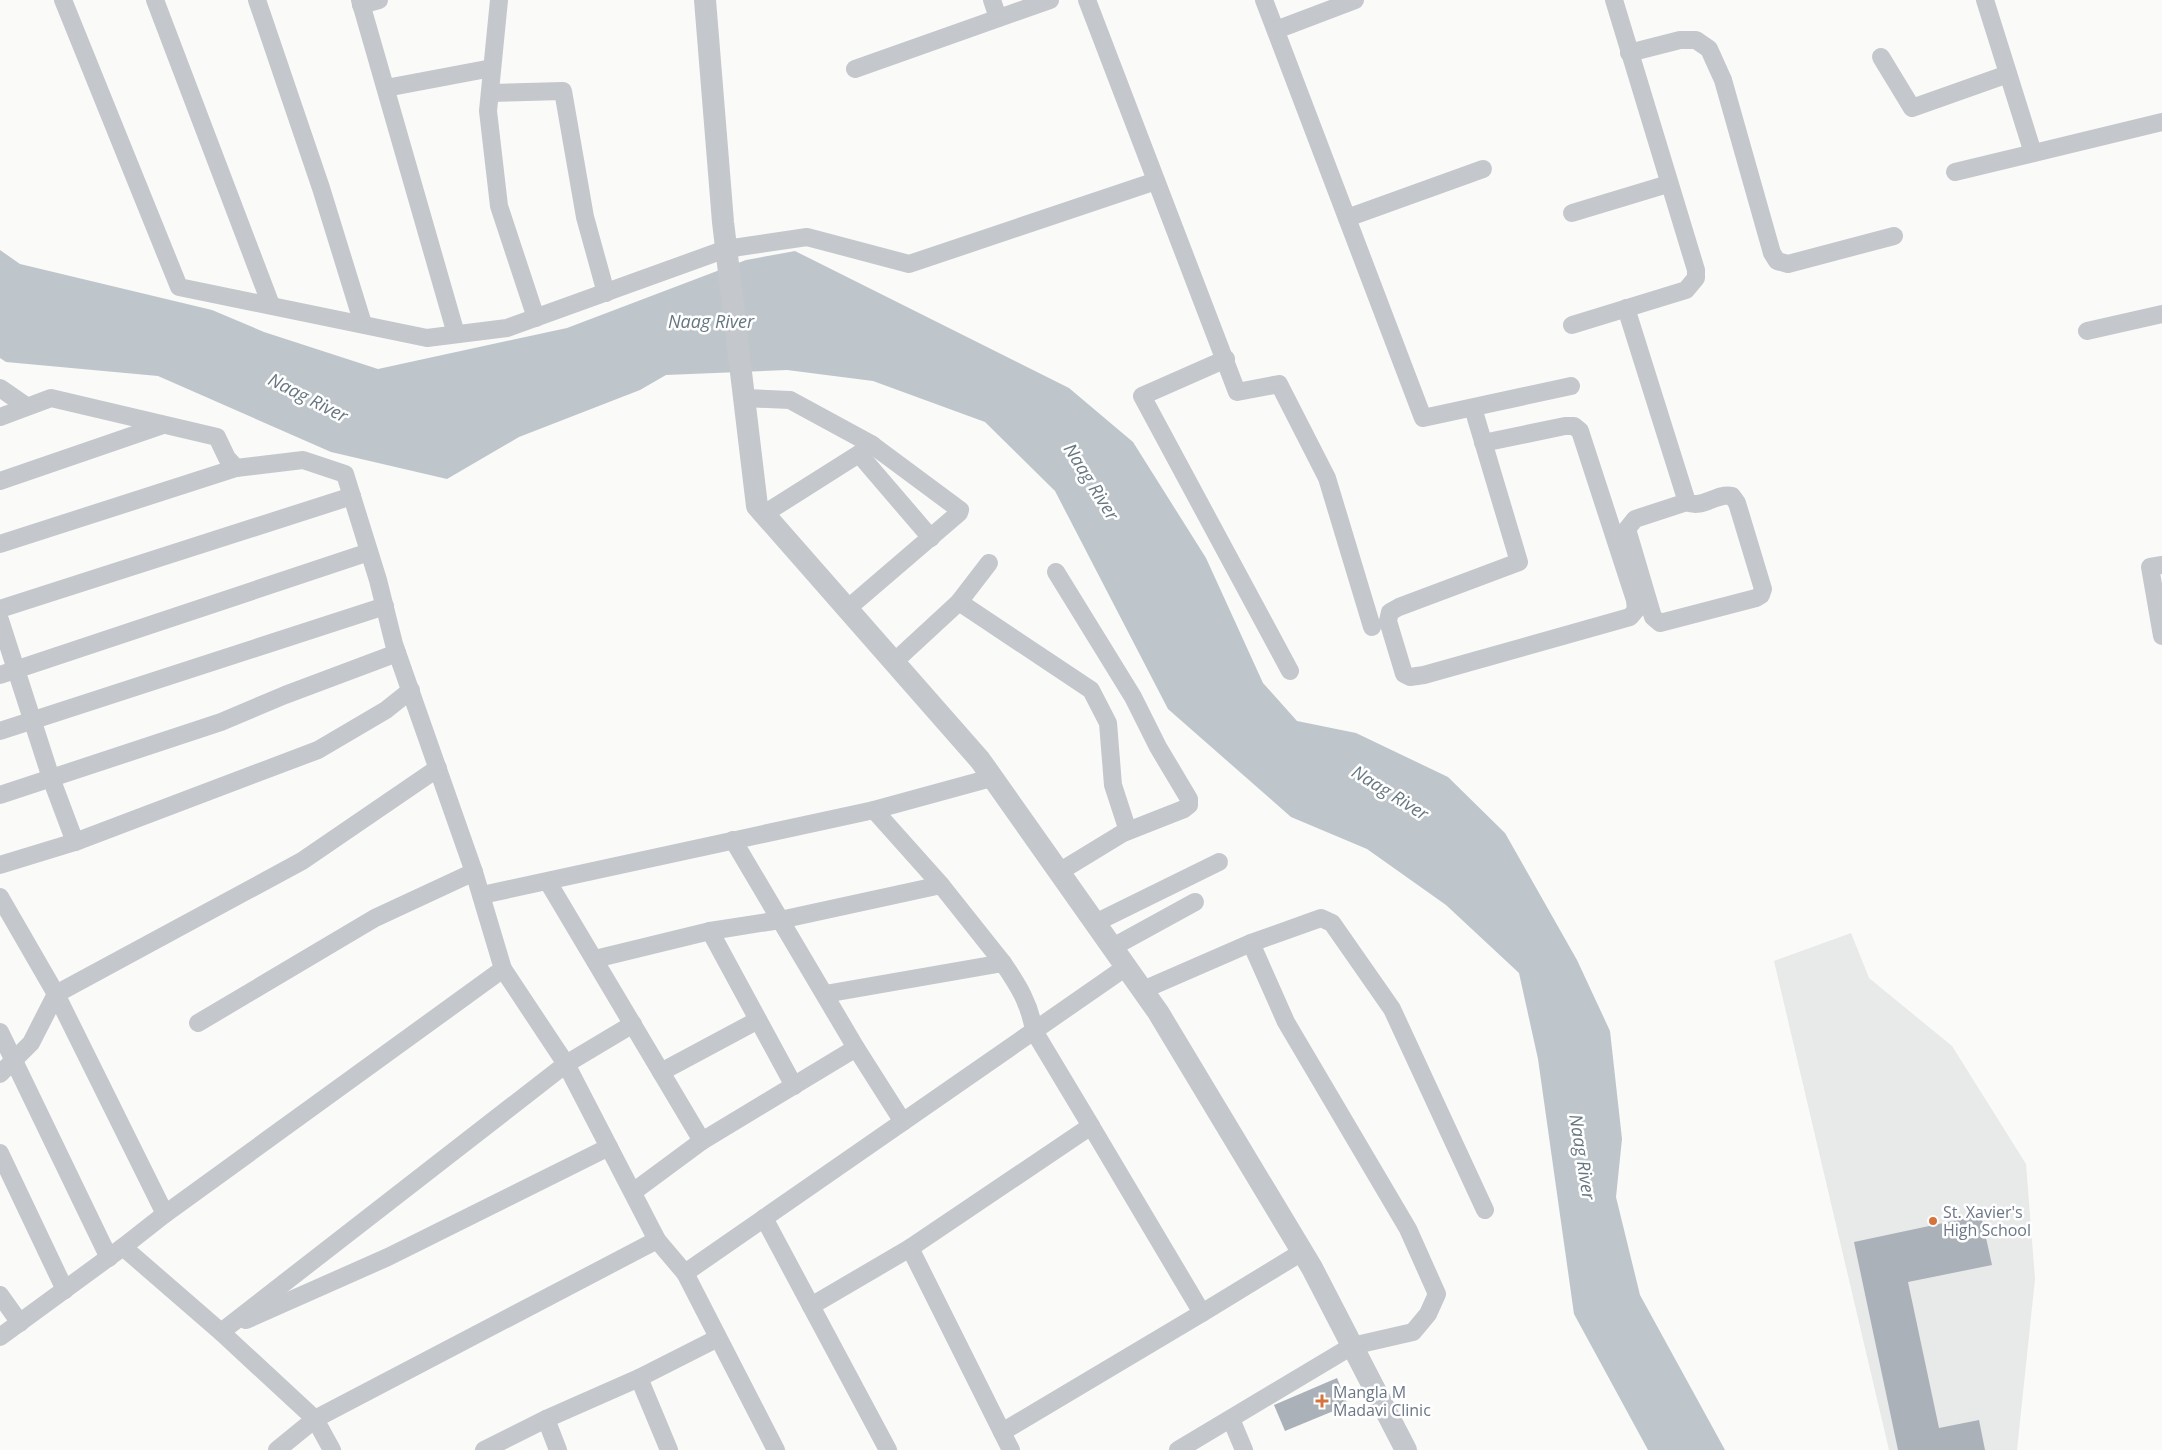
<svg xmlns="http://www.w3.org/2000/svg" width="2162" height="1450" font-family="'Open Sans',sans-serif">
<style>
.built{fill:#e8e9e9}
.water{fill:#bec6cb}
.building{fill:#abb1b8}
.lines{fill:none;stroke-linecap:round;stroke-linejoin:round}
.minor{stroke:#c4c7cb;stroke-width:18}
.tertiary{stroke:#c4c7cb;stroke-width:22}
.poi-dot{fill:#d6733c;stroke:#fff;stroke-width:2}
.labels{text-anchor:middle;stroke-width:5;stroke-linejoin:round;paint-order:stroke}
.poi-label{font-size:16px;fill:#6b7787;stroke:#fff;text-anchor:start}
.water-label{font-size:18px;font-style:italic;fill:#677781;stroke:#fff}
</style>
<rect width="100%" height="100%" fill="#fafaf8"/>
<polygon class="built" points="1851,933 1869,978 1952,1046 2026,1164 2035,1279 2017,1450 1889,1450 1774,961"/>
<polygon class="water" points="0,250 20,264 212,310 264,332 378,369 567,328 746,260 795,251 1069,388 1133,442 1206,558 1263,683 1297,721 1356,733 1448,777 1505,833 1577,960 1610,1031 1622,1139 1616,1197 1640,1295 1725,1450 1648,1450 1574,1314 1538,1059 1519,973 1446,905 1367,849 1291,817 1168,709 1055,491 985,422 873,381 787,370 666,375 640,390 519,437 447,479 331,452 158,376 6,362 0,358"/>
<g class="building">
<polygon points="1981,1215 1992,1265 1908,1282 1939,1428 1979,1420 1985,1450 1898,1450 1854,1242"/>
<polygon points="1337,1378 1348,1405 1285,1431 1274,1405"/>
</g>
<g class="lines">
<g class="minor">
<polyline points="63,0 179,287 427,338 507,328 726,249 807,237 909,264 1156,181"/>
<polyline points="155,0 271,305"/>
<polyline points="257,0 321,188 363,324"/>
<polyline points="360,0 456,334"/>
<polyline points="499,0 488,111 499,206 536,318"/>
<polyline points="992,0 998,18"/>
<polyline points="1087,0 1237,392 1279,384 1327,478 1372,627"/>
<polyline points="1264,0 1423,418 1571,386"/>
<polyline points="1985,0 2033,153"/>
<polyline points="361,5 379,0"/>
<polyline points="1276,30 1355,0"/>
<polyline points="1629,53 1680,40 1696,40 1709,49 1723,80 1772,253 1777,261 1788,264 1894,236"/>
<polyline points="1881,57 1912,108 2008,74"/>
<polyline points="855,69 1050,0"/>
<polyline points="386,88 492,68"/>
<polyline points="490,93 563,91 585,217 606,293"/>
<polyline points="1955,172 2162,122"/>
<polyline points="1572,213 1668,184"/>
<polyline points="1347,218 1483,169"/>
<path d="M1626,308L1687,502C1702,510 1717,492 1732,496L1737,503L1763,589L1761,595L1756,598L1660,623L1653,617L1627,529L1635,519L1687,502"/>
<polyline points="1572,325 1686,290 1696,278 1696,270 1614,0"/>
<polyline points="2087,331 2162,314"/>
<polyline points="1226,359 1142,396 1290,671"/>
<polyline points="0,388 26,406"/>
<polyline points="744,398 790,400 871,444 960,510 959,513 847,609"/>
<polyline points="1473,408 1519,562 1399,607 1390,612 1388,621 1404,674 1410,677 1424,675 1630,617 1636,610 1635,600 1580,431 1574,426 1565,426 1483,443"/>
<polyline points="0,417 51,398 217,437 227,458 236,468"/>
<polyline points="859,454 931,538"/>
<polyline points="0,481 163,425"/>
<polyline points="764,514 873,445"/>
<polyline points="0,544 236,468 303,460 345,474 378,580 394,644 474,872 503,969 165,1214 123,1247 0,1337"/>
<polyline points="2162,565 2150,567 2162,636"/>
<polyline points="1056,572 1133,697 1158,747 1189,799 1189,805 1184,809 1123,833 1059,872"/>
<polyline points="959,602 1091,690 1108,723 1113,785 1128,831"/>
<polyline points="0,609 352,496"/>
<polyline points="0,620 51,778 75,842"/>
<polyline points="894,662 959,602 989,563"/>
<polyline points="0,675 369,552"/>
<polyline points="0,731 385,606"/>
<polyline points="0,795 221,722 285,695 397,653"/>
<polyline points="874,810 941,885 1003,963"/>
<polyline points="0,865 75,842 318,750 386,710 411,690"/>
<polyline points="548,882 702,1141 633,1192"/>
<polyline points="482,895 874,810 991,778"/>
<polyline points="0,897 56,994 165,1214"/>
<polyline points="1095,923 1219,862"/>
<polyline points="710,931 794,1086"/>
<polyline points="1113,947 1195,902"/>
<polyline points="595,959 710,931 780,920 941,885"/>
<polyline points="503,969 566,1064 657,1240"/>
<polyline points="1143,990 1251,943 1321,918 1332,923 1392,1009 1485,1210"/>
<path d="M825,994L1003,963C1018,985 1030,1004 1034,1031L1091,1126"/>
<polyline points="198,1023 375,918 474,872"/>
<polyline points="0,1032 109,1258"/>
<polyline points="856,1048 903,1122"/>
<polyline points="661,1072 758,1020"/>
<polyline points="0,1074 31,1043 56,994 302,861 438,768"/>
<polyline points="702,1141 856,1048 733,840"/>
<polyline points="0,1153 65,1290"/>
<polyline points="764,1218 888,1450"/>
<polyline points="123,1247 221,1332 315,1419 277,1450"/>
<polyline points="910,1248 1091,1126 1202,1313 1002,1432"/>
<polyline points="685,1273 776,1450"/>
<polyline points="0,1295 20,1323"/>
<polyline points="811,1306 910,1248 1011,1450"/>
<polyline points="1202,1313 1302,1252"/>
<polyline points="246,1320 388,1257 609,1147"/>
<polyline points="221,1332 566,1064 633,1024"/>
<polyline points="639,1378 669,1450"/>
<polyline points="546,1419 639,1378 718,1338"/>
<polyline points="1231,1419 1244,1450"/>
<polyline points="332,1450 315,1419 657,1240 685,1273 1126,967"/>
<polyline points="484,1450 546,1419 558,1450"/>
<polyline points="1178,1450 1352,1346 1413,1332 1428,1314 1437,1294 1408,1229 1286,1022 1251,943"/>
</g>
<polyline class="tertiary" points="705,0 723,222 757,506 980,760 1158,1012 1312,1268 1406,1450"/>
</g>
<g class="poi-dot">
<circle cx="1933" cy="1221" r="5"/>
<path d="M1319.5 1393.5h5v5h5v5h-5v5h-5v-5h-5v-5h5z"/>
</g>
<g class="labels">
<g class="poi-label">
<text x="1943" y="1218">St. Xavier's<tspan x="1943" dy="18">High School</tspan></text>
<text x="1333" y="1398">Mangla M<tspan x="1333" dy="18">Madavi Clinic</tspan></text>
</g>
<g class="water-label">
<text x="711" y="328">Naag River</text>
<text transform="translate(308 398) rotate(27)" y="6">Naag River</text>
<text transform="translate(1091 482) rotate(58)" y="6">Naag River</text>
<text transform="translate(1390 793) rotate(32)" y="6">Naag River</text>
<text transform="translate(1582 1157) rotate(81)" y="6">Naag River</text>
</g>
</g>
</svg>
